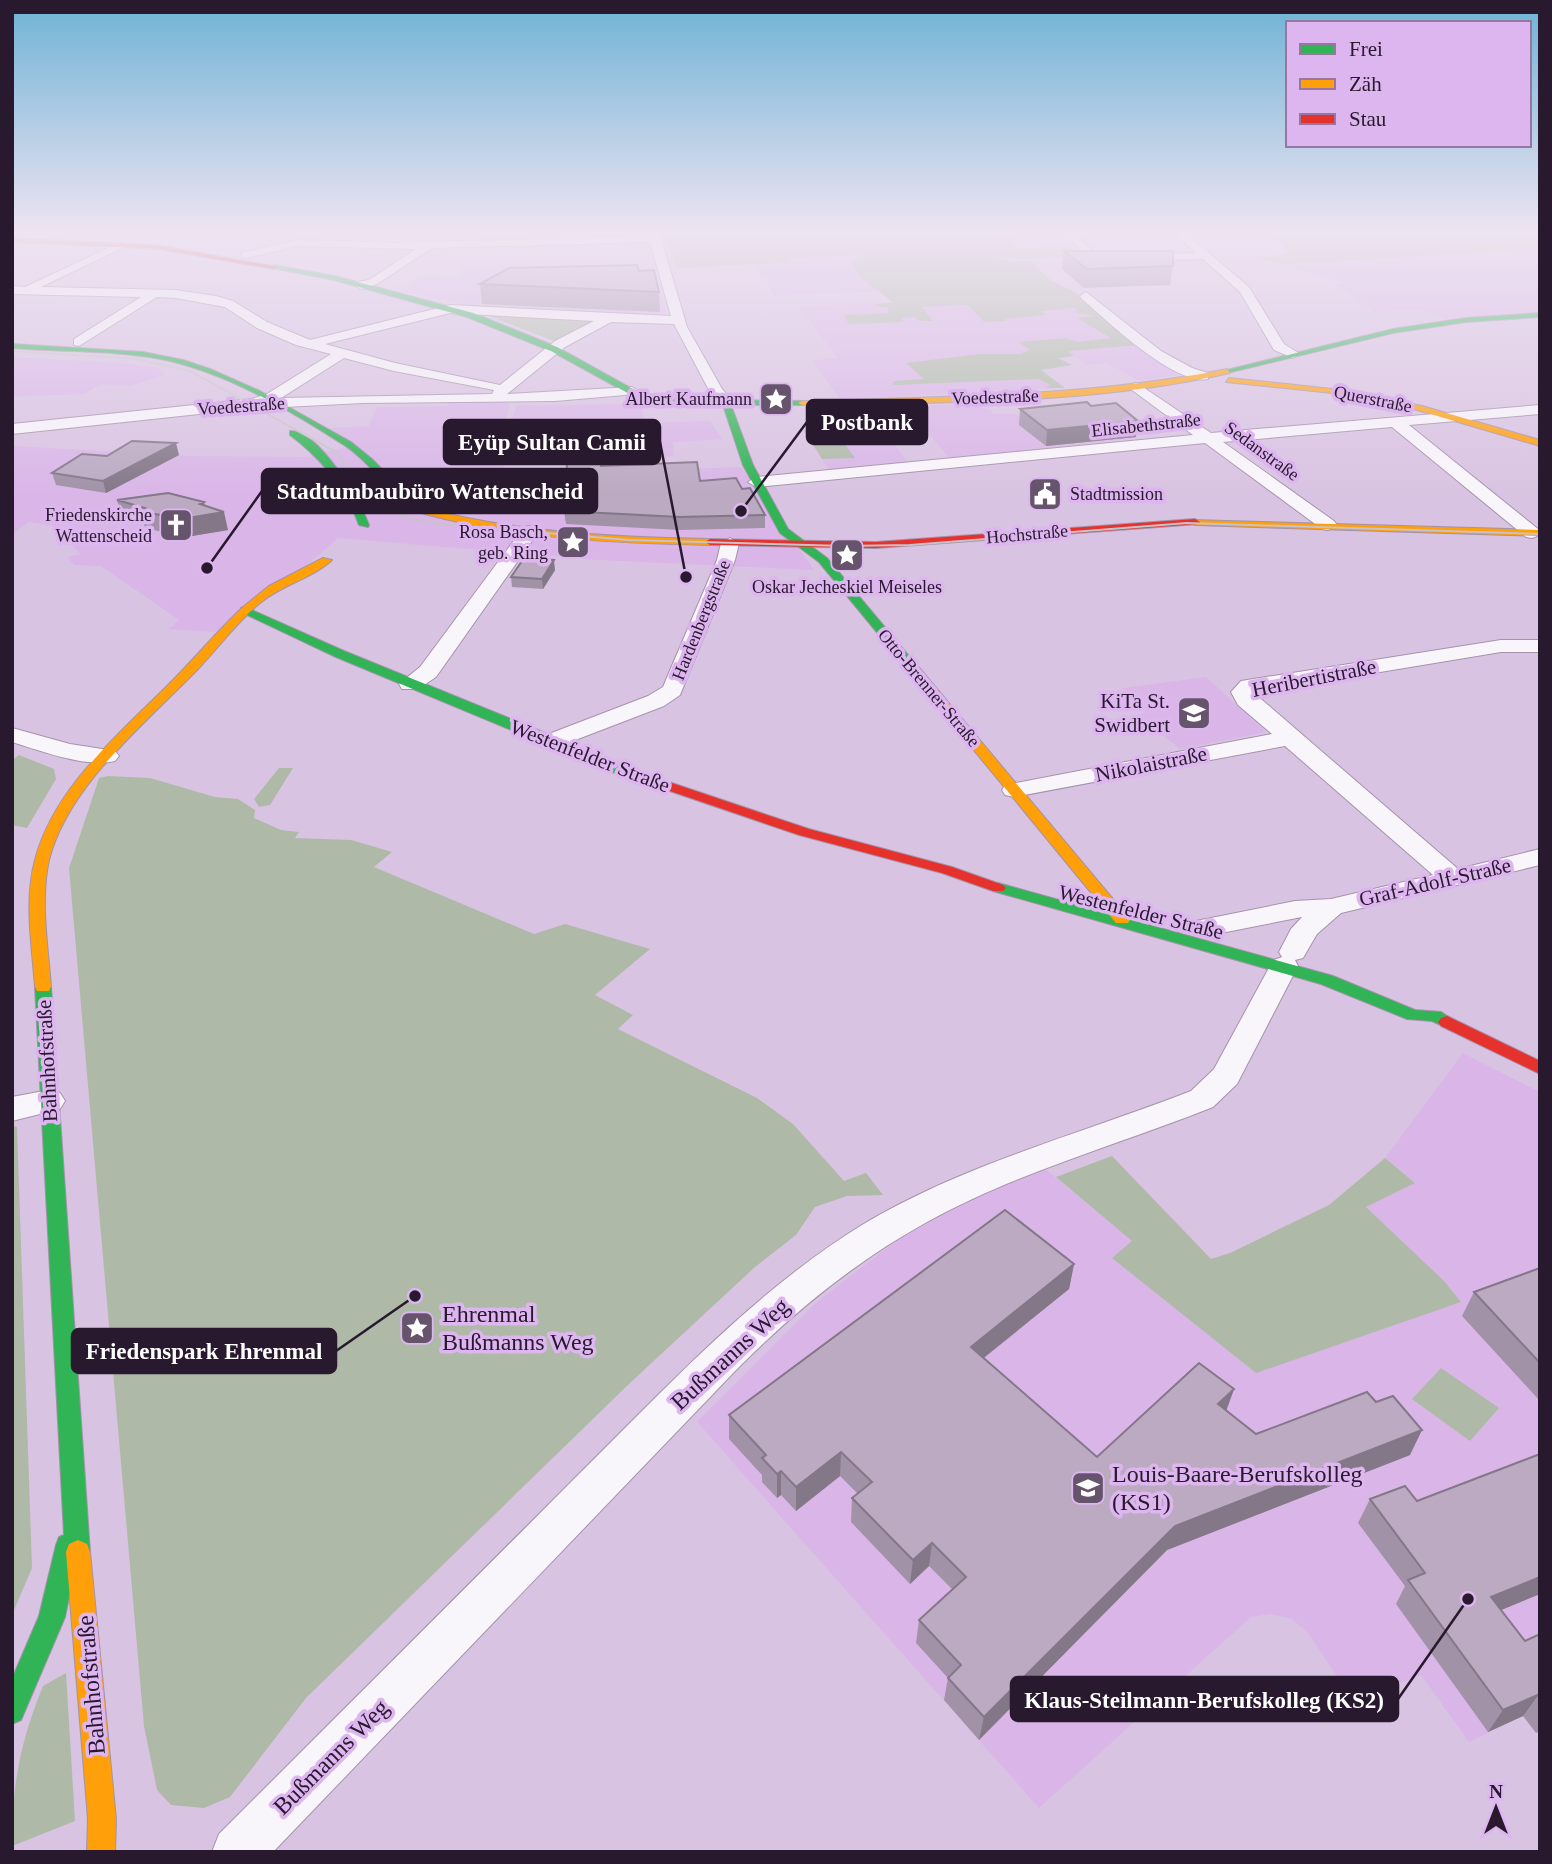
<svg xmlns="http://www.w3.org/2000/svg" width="1552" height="1864" font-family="'Times New Roman',serif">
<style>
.built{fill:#d9b6e7}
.green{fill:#aebaa7}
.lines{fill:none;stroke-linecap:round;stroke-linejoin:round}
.street-casing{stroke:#a493ab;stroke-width:2}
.fast-casing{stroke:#a493ab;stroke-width:2}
.slow-casing{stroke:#a493ab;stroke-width:2}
.jam-casing{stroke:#a493ab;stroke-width:2}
.street{fill:#f9f6fb;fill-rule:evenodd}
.fast{fill:#30b455;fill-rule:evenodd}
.slow{fill:#ff9f0a;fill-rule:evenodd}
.jam{fill:#e5322d;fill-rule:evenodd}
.tram{stroke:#c8c2ca;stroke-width:2}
.wall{fill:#a192a7}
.shaded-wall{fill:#837788}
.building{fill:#bbaac2;stroke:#837788;stroke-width:2}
.labels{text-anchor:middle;stroke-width:7;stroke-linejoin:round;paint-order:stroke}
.far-street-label{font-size:18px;fill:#28192e;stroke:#deb6ef}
.far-poi-label{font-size:18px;fill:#28192e;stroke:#deb6ef;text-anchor:end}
.street-label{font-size:21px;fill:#28192e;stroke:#deb6ef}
.poi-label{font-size:21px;fill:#28192e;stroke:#deb6ef;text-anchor:end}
.near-poi-label{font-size:24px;fill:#28192e;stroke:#deb6ef;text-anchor:start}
.near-street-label{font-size:24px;fill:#28192e;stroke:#deb6ef}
.leader{fill:none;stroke:#28192e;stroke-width:2.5}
.callout-dot{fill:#28192e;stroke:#deb6ef;stroke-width:2.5}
.callout{fill:#28192e;stroke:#28192e;stroke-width:2.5}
.callout-label{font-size:23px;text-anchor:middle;font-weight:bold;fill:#fff}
</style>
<rect width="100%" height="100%" fill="#d9c3e2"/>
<g class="built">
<polygon points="1540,249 1540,312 1448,319 1419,310 1374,312 1344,289 1335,285 1345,283 1277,264"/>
<polygon points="858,254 840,262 856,262 882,291 774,296 766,277 761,277 754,265 746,265 780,263 789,258"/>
<polygon points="601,259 613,267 654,266 666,315 472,306 405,292 419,275 461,276 463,261"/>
<polygon points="1089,302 1177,370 1178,375 1139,381 1107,363 1087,365 1074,356 1038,359 1050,368 1037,370 1060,388 840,400 813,360 838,358 798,307 894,303"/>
<polygon points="12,357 121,363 157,368 165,375 130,386 100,384 85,394 12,397"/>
<polygon points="449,401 511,401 497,449 503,450 500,465 505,466 503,471 660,466 688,469 741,467 814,570 599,560 338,538 312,561 216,632 169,629 179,620 101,566 75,565 67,557 81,554 67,540 83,535 50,525 29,522 12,534 12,446 190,456 310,457 314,454 357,445 329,428 369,426 377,407 448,406"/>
<polygon points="979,403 981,408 991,409 993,414 1019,414 1029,424 1114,419 1137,438 950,459 905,406"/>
<polygon points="645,404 642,413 645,423 710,421 722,439 673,442 674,456 515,461 517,437 506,437 517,405"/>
<polygon points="879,424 909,464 830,471 803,430"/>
<polygon points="1206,677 1266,732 1180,749 1138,715 1146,712 1123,688"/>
<polygon points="1463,1053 1540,1092 1540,1731 1536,1733 1523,1716 1469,1742 1421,1675 1353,1700 1308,1633 1292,1619 1271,1614 1251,1617 1039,1808 697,1422 818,1301 921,1222 1044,1168 1133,1241 1112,1258 1461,1302 1443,1281 1366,1207 1415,1183 1385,1158"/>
</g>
<g class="green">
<path d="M665,233H1006L1017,248L1072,247L1081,257L1026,259L989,256L1010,261H1031L1050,280L1078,294L1138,345L1068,351L1074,356L1058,358L1072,365L1041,370L1065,388H1046L1050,385L1039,379L893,385V381L924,379L906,363L980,354H1020L1030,350L1019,342L1065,338L1077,342L1111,338L1077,318L1095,316L1074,312L1079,311L1074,308L1041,311L1046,315L1005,319L1007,321L984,322L968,305L922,307L933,321H919L915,317L901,318L904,322L849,324L843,315L890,313L887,307H878L876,304L893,303C880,290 858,281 851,261L859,258L857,256L860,255L789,258L791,261L780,263L677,268Z"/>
<polygon points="1275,233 1540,233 1540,249 1284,264 1257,258 1288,254 1282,244 1202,243 1279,243"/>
<polygon points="487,315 595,322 554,341"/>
<polygon points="837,428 842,436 840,437 855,458 822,459 804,430"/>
<polygon points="19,755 54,769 56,779 27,828 12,825 12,760"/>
<polygon points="279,768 293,768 270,805 259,807 254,799"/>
<polygon points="108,776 150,778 215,797 238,799 255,810 254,818 281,830 299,832 295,838 351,840 392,852 374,867 534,934 565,924 650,949 595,995 633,1015 618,1029 757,1098 793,1124 844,1181 866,1173 883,1195 847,1196 815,1207 796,1235 755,1267 630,1383 306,1698 230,1797 204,1808 171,1805 157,1790 144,1726 69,868 99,778"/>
<polygon points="12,1125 17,1127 32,1568 12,1615"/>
<polygon points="1112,1156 1211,1259 1230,1253 1329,1205 1385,1158 1415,1183 1366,1207 1444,1281 1461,1302 1256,1373 1112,1258 1132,1241 1056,1177"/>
<polygon points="1441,1368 1499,1408 1470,1441 1412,1399"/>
<path d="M66,1673L75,1821L12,1846C12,1784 20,1743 43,1686Z"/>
</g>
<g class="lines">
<g class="street-casing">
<g id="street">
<path d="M648,233H658L661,239L687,327L722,389L732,400L730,403H720L711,394L674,324L611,322L565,347L507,394L632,387L639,391L637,394L555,401L363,403L246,409L12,434V424L252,399L267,394L331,354L296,345L257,328L225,307L176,298L157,297L79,346L74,345V339L141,297L12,294V286L25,287L119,243L128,245L41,287L176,290L216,296L233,301L267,322L310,340L450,305L671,316L650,242L432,248L377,284L361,289L355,285L357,282L369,280L416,249L297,246L246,258L242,257V253L297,240L395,243L649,236ZM450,313L594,321L555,341L500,385L395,363L325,344ZM344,358L394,371L494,390L492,394L281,398Z"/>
<polygon points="1064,233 1075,233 1097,256 1196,253 1174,233 1185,233 1249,287 1284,344 1300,354 1293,358 1274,350 1240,292 1203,259 1094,262"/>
<path d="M1086,292L1161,351L1192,368L1208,373V379C1175,386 1106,320 1082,299L1080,296Z"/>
<polygon points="1137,383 1211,433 1540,405 1540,414 1409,425 1538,529 1540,535 1532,538 1526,537 1392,427 1223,442 1334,521 1337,525 1328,530 1322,529 1205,443 756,487 748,482 756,477 1193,435 1132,390 1130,387 1132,384"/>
<polygon points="530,526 539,531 436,677 418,689 402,689 399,684 420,667 524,527"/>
<polygon points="730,538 739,543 735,560 680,695 664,706 557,747 541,747 537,742 541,737 648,696 663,687 717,560 721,543"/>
<path d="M1501,640H1540V652H1501L1254,693L1458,869L1540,849V865L1341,913L1317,934L1303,958L1295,960L1298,966L1237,1084L1213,1107C1118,1145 1017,1172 927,1222C856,1261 795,1311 738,1368L273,1852H212L219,1834C337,1716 455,1599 572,1481C663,1391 752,1293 862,1225C963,1164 1081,1134 1191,1091L1214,1069L1270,966L1274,960L1282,957L1279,952L1291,929L1302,917L1206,936L1196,933L1192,927L1196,921L1295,901L1331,899L1433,875L1285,746L1014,797L1005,795L1002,790L1005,785L1272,734L1238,705L1231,692L1241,681Z"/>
<path d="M12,728L70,744L115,751L119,756L115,761C86,768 41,751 12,742Z"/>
<polygon points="49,1090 60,1093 65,1101 60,1109 12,1121 12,1097"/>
</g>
</g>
<g class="fast-casing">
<g id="fast">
<polygon points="274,265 335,276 473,313 557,347 640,393 688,400 721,400 725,398 729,400 805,401 806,403 802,405 731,405 753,465 788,529 827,558 918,667 912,671 908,670 819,562 780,533 743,465 723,405 688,404 635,397 551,351 467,317 334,280 272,268"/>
<polygon points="1540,313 1540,317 1466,322 1393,333 1227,373 1223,371 1393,329 1466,318"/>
<path d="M12,344L143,352L183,360L210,369L260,391L351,442L372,459L409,497L433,512L425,514C390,499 375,465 344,445C290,410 225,372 161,359C113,350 62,352 12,348Z"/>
<path d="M290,431C319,430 360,501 369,525L368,527L359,525C345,487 322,459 290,435Z"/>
<polygon points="245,607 344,651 673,785 666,789 612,772 336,657 241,612 241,608"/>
<polygon points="998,883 1333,976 1415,1010 1441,1012 1456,1022 1447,1028 1432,1021 1407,1019 1321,984 993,891 990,888 993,885"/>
<polygon points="43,982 51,987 90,1552 87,1560 76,1563 65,1617 21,1720 12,1724 12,1679 39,1616 56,1545 59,1537 64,1535 35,987"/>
</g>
</g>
<g class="slow-casing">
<g id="slow">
<path d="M1227,369L1230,373C1089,405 945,402 802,405L798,403L802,401C945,397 1086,397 1227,369Z"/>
<polygon points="1229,378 1342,390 1422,406 1540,440 1540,446 1417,410 1342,394 1226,382"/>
<path d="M428,509C521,533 614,537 710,539L715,542L710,545C614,543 518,539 425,514L423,512Z"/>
<polygon points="1191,520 1540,530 1540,536 1195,525 1190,522"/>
<path d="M323,558L332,560C313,578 281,585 260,603C236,623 219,647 198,669C146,723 68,785 49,860C40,901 48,946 51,987L49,991H37L35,987C32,946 24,900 35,860C54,786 122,732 173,680C197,656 218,630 243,607L269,586Z"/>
<polygon points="912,663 916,664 1128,917 1130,920 1128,923 1116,923 908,670 908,664"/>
<polygon points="78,1540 87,1544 90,1552 116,1819 115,1852 87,1852 88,1819 66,1552 69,1544"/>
</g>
</g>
<g class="jam-casing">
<g id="jam">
<polygon points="12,238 157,245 277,267 274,269 157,249 12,242"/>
<polygon points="1195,519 1200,522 1199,524 876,548 710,545 705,542 710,539 876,542"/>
<polygon points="666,781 809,829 952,867 1003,885 1006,888 1003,891 993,891 942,873 799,835 661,788 659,785"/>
<polygon points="1447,1016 1540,1061 1540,1074 1441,1026 1438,1022 1441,1018"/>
</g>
</g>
<use href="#street" class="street"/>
<use href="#fast" class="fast"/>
<use href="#slow" class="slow"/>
<use href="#jam" class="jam"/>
<polyline class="tram" points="12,351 137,359 190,371 334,451 376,500 388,510 410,519 438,524 629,540 845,546 910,545 1187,523 1540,534"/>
</g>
<g class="wall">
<polygon points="1064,251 1173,266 1170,285 1084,288 1062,269"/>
<polygon points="639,271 659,292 660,312 482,304 480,284"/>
<polygon points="1020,409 1136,437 1046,446 1019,425"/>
<polygon points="179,455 106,493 56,485 52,473 107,456"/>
<polygon points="601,466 742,489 765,515 765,528 680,530 566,524 564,511"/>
<polygon points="117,500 204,502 204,505 228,530 180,538 180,536 145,528 144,524 122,518"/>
<polygon points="555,570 543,589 512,587 511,577"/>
<polygon points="1074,1264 1069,1289 984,1358 1097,1457 1234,1389 1226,1411 1256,1434 1410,1455 1167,1550 979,1740 944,1700 948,1678 916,1643 919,1620 952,1589 929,1566 910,1584 851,1522 852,1498 858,1494 840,1476 796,1511 781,1495 777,1498 762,1482 762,1475 729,1439 729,1415"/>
<polygon points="1540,1268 1540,1401 1462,1316 1474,1292"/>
<polygon points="1540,1454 1540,1594 1501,1610 1525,1641 1540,1634 1540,1731 1536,1733 1523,1716 1488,1732 1396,1604 1405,1586 1358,1523 1370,1499 1417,1501"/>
</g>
<g class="shaded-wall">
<polygon points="1138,421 1136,437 1046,446 1047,430"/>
<polygon points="176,443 179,455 106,493 103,481"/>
<polygon points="204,502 207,515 224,512 228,530 180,538 176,520"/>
<polygon points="554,560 555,570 543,589 542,579"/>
<polygon points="1074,1264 1069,1289 967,1371 971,1347"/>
<polygon points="1234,1389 1225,1414 1218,1404"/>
<polygon points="1422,1430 1410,1455 1167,1550 979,1740 984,1717 1175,1526"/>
<polygon points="841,1452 840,1476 796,1511 796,1487"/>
<polygon points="781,1471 781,1495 777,1498 777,1474"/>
<polygon points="932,1543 929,1566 910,1584 913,1560"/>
<polygon points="1540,1577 1540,1594 1477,1620 1491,1597"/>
<polygon points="1539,1694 1523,1716 1488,1732 1503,1710"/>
</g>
<g class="building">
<polygon points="1064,251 1173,251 1173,266 1087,269"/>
<polygon points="637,265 639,271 654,270 659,292 480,284 509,268"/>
<polygon points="1087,402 1091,406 1116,403 1138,421 1047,430 1020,409"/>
<polygon points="132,441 176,443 103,481 52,473 82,454 107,456"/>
<polygon points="697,462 700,481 736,478 742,489 750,488 765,515 679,517 564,511 567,464 601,463 601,466"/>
<polygon points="168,493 204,502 200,504 224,512 176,520 175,518 140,511 145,508 117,500"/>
<polygon points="524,558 554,560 542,579 511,577"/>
<polygon points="1005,1210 1074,1264 971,1347 1097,1457 1199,1363 1234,1389 1218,1404 1256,1434 1367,1392 1376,1402 1393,1396 1422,1430 1175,1526 984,1717 948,1678 961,1665 919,1620 966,1577 932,1543 913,1560 852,1498 872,1482 841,1452 796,1487 781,1471 777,1474 762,1458 766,1455 729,1415"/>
<polygon points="1540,1268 1540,1363 1474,1292"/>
<polygon points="1540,1454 1540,1577 1491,1597 1525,1641 1540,1634 1540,1694 1503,1710 1408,1580 1425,1573 1370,1499 1405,1486 1417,1501"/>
</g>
<linearGradient id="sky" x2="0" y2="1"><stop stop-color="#6eb2d5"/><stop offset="0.47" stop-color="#eee4f2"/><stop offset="1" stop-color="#eee4f2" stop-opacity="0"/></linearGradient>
<rect width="1552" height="494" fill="url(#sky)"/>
<defs>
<g id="sight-square" transform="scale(1.75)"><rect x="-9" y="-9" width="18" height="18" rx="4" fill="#66546d" stroke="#deb6ef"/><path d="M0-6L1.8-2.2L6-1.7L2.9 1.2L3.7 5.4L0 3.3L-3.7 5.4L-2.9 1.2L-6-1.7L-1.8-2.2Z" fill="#fff"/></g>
<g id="civic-square" transform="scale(1.75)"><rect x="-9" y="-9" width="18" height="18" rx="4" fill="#66546d" stroke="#deb6ef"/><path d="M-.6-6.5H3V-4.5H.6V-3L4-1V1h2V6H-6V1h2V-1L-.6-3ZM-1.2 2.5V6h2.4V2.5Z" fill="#fff"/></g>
<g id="church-square" transform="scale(1.75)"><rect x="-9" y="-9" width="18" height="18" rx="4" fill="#66546d" stroke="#deb6ef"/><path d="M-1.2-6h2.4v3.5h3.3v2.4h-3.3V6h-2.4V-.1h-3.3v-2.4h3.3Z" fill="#fff"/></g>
<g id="school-square" transform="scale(1.75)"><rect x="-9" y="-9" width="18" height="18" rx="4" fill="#66546d" stroke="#deb6ef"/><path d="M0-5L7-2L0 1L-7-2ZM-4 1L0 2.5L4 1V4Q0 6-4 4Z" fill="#fff"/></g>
</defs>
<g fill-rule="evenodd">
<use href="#sight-square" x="776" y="399"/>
<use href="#civic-square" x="1045" y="494"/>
<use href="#church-square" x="176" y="525"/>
<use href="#sight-square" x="573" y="542"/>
<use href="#sight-square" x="847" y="555"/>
<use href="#school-square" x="1194" y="713"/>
<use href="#sight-square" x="417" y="1328"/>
<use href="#school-square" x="1088" y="1488"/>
</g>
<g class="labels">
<g class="far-street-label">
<text transform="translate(995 397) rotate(-2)" y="6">Voedestraße</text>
<text transform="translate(1373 399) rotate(11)" y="6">Querstraße</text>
<text transform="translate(241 406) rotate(-4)" y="6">Voedestraße</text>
<text transform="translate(1146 425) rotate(-6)" y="6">Elisabethstraße</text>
<text transform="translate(1262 451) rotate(36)" y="6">Sedanstraße</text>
<text transform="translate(1027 534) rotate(-5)" y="6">Hochstraße</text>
<text transform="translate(701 620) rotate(-68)" y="6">Hardenbergstraße</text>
<text transform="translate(929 688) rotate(50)" y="6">Otto-Brenner-Straße</text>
</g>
<g class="far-poi-label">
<text x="752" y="405">Albert Kaufmann</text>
<text x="1070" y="500" text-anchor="start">Stadtmission</text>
<text x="152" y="521">Friedenskirche<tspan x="152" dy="21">Wattenscheid</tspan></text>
<text x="548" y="538">Rosa Basch,<tspan x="548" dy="21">geb. Ring</tspan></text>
<text x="847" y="593" text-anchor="middle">Oskar Jecheskiel Meiseles</text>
</g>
<g class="street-label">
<text transform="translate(1314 678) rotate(-11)" y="7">Heribertistraße</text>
<text transform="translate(590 756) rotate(21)" y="7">Westenfelder Straße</text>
<text transform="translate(1151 764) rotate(-11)" y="7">Nikolaistraße</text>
<text transform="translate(1435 882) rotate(-13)" y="7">Graf-Adolf-Straße</text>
<text transform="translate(1141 912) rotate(14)" y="7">Westenfelder Straße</text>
<text transform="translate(47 1061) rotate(-93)" y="7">Bahnhofstraße</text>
</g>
<g class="poi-label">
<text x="1170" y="708">KiTa St.<tspan x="1170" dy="24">Swidbert</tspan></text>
</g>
<g class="near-poi-label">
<text x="442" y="1322">Ehrenmal<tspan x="442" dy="28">Bußmanns Weg</tspan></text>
<text x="1112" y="1482">Louis-Baare-Berufskolleg<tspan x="1112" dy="28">(KS1)</tspan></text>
</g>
<g class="near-street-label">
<text transform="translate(730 1354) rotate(-43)" y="8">Bußmanns Weg</text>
<text transform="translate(91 1685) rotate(-95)" y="8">Bahnhofstraße</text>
<text transform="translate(331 1757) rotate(-45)" y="8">Bußmanns Weg</text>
</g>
</g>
<path class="leader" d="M741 511L807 422M686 577L660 442M207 568L262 491M415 1296L336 1351M1468 1599L1398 1699"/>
<g class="callout-dot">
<circle cx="741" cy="511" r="7"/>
<circle cx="686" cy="577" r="7"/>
<circle cx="207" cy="568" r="7"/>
<circle cx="415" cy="1296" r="7"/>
<circle cx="1468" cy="1599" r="7"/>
</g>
<g class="callout">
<rect x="807" y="400" width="120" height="44" rx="7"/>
<rect x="444" y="420" width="216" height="44" rx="7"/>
<rect x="262" y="469" width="335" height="44" rx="7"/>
<rect x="72" y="1329" width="264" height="44" rx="7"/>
<rect x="1011" y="1677" width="387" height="44" rx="7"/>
</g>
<g class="callout-label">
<text x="867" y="430">Postbank</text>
<text x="552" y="450">Eyüp Sultan Camii</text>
<text x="430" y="499">Stadtumbaubüro Wattenscheid</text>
<text x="204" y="1359">Friedenspark Ehrenmal</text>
<text x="1204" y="1708">Klaus-Steilmann-Berufskolleg (KS2)</text>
</g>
<rect width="1552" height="1864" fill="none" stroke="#28192e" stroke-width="28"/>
<rect x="1286" y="21" width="245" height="126" fill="#deb6ef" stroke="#9577a2" stroke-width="2"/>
<rect x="1300" y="44" width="35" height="10" fill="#30b455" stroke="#9577a2" stroke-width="2"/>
<text x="1349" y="56" font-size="21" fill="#28192e">Frei</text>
<rect x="1300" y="79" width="35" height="10" fill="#ff9f0a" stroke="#9577a2" stroke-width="2"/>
<text x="1349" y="91" font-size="21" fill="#28192e">Zäh</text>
<rect x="1300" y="114" width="35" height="10" fill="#e5322d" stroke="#9577a2" stroke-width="2"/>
<text x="1349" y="126" font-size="21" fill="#28192e">Stau</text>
<g transform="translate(1496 1808)" stroke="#deb6ef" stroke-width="5" paint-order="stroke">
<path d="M0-5L12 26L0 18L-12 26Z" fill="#28192e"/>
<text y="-10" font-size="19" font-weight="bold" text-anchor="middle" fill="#28192e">N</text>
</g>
</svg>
